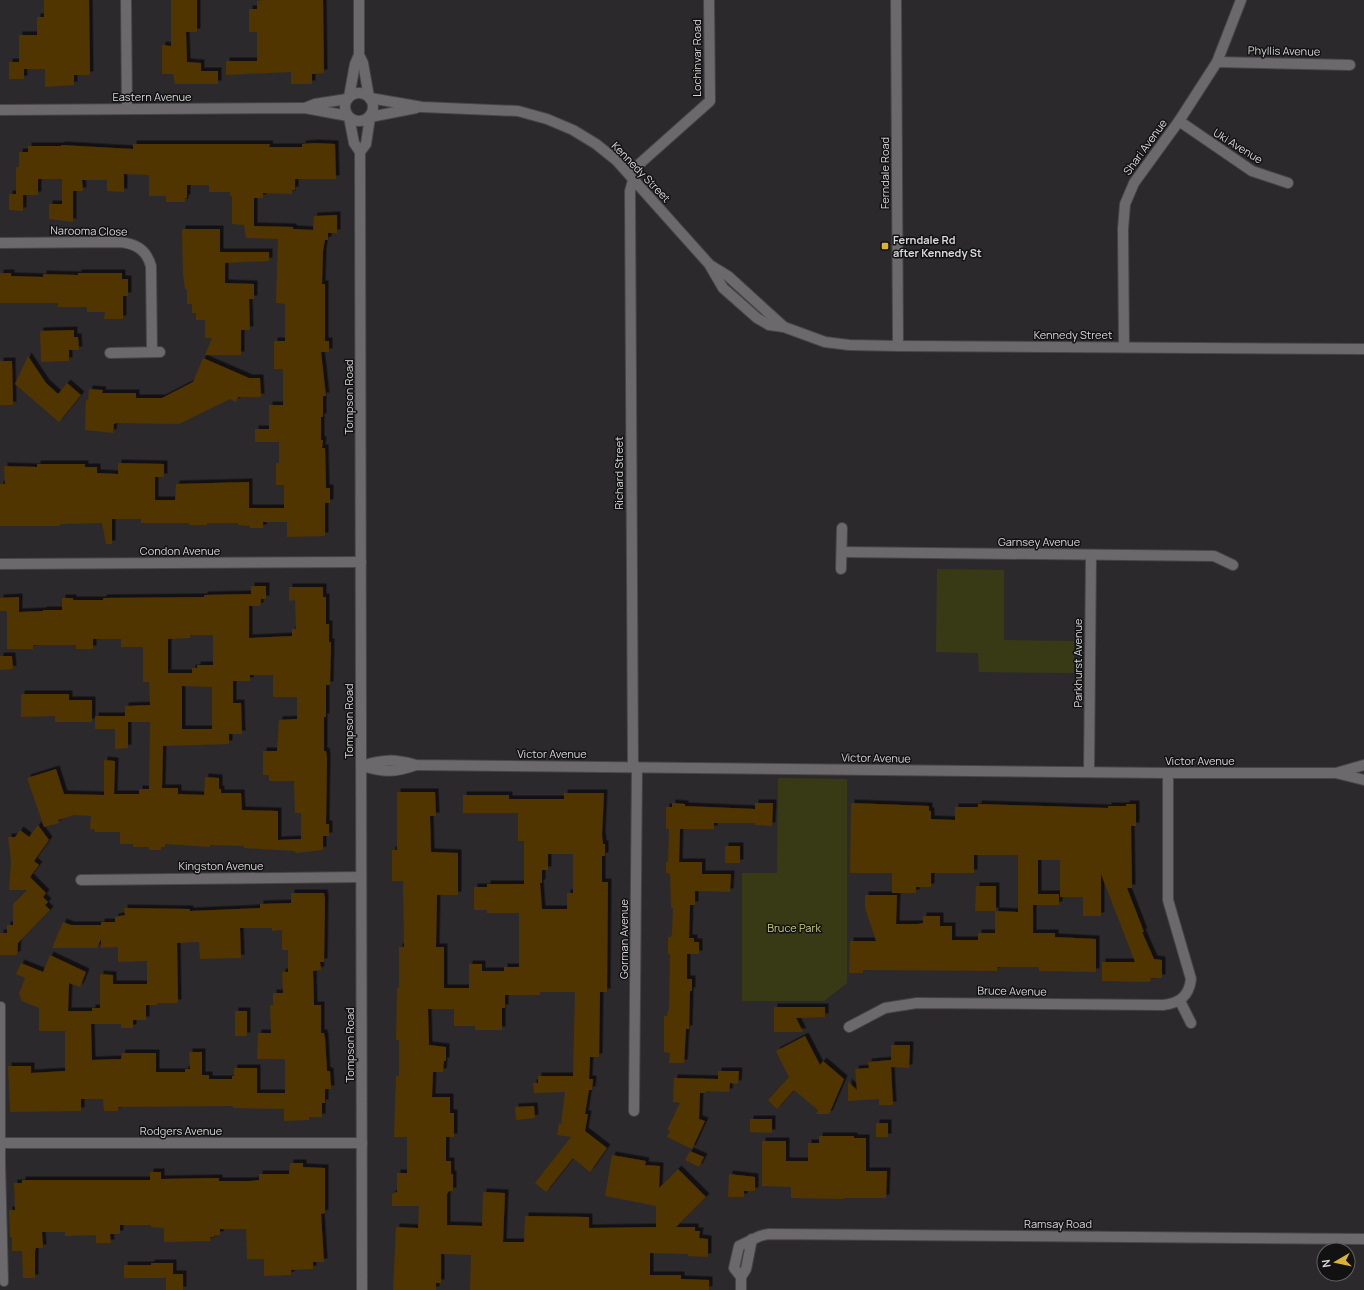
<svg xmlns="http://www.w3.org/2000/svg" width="1364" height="1290" font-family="Manrope,sans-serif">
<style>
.green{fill:#383a16}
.building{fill:#513406;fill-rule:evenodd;filter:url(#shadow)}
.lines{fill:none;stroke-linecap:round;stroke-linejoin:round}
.service-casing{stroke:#474547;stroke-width:10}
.minor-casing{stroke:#474547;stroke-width:12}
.tertiary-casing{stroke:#474547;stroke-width:12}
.service{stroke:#6c696c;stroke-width:8}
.minor{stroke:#6c696c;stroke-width:10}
.tertiary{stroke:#6c696c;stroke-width:10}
.poi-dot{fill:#dbb333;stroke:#131213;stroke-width:1.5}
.labels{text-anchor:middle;stroke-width:3;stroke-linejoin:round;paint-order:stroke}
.street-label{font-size:11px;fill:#d8d7d9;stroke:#131213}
.poi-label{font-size:11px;font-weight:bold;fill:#d8d7d9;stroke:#131213;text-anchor:start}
.park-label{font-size:11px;fill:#cad082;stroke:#131213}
</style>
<defs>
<filter id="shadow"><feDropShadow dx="3.5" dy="-3.5" stdDeviation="0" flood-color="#0009"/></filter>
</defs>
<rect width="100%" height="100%" fill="#2c292c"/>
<g class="green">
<polygon points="937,569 1004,570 1004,640 1074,641 1074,673 979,672 978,653 936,652"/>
<polygon points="778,778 847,779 847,983 824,1001 742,1001 742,873 777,873"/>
</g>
<g class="building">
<polygon points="44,0 89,0 90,75 74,75 74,85 45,87 45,69 24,69 24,79 9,79 9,62 19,62 19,35 37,35 37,17 44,17"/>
<polygon points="171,0 197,0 197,32 186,32 187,62 201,63 201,71 218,71 218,84 175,84 173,74 162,74 162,45 171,46"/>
<polygon points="263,0 323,0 324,73 312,74 312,84 291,84 291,72 226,75 226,61 257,61 257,32 249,32 249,9 257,9 257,1"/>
<polygon points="315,143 335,144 336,179 295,179 295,190 292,190 292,194 263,193 263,198 254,198 254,226 293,227 293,229 313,230 314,216 337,215 337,233 328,233 328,240 325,240 323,251 322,284 325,284 325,341 329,341 329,352 321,352 326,396 323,396 323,417 321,417 321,440 323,440 322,448 325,448 326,488 330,488 330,503 325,503 325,536 287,537 287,522 263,522 263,528 250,528 250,526 238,525 238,523 207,523 207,525 189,525 189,523 141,523 141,519 112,519 112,544 106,544 102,523 60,524 60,526 0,526 0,484 5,484 4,466 37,467 37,464 85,464 85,467 97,467 97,473 118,474 118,463 164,464 164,477 155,477 155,500 175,500 176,484 249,482 249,508 284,508 284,485 276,485 276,463 279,463 279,442 255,442 255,429 269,429 269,405 283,405 283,369 274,369 274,341 285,341 285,304 276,303 278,239 246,238 244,225 232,224 232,196 230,196 230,192 209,192 209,185 187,185 187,198 185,198 185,202 166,202 166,196 149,196 149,175 124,174 124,192 107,191 107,180 82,180 83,191 73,191 73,222 49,219 49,204 62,204 62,179 38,179 38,195 23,195 23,211 9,210 9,194 16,194 16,167 19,167 19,152 28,152 28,146 61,146 61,145 133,149 133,144 270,144 269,147 302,147 302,144"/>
<polygon points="182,229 220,229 220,252 269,252 269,261 225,263 225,283 254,284 254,299 249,299 250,330 241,330 241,355 205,355 212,338 205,338 205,320 196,320 196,313 192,313 192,304 187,304 187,289 185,289 183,275"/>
<polygon points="0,273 11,273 11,276 43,277 43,274 78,275 78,273 122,273 122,279 128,279 128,296 123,296 123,319 104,319 105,312 87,312 87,307 58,307 58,303 0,303"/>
<polygon points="74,330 74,337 78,337 79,350 69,350 69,361 41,362 40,331"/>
<polygon points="28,356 46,383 58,394 67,383 81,395 59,422 15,384"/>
<polygon points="203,358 249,378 260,378 261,397 238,397 236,402 230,399 179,424 116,423 114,424 113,433 85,430 86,399 88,401 89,389 103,390 102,393 136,393 136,398 162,398 193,382"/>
<polygon points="0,361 12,361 13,405 0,405"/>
<path d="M251,586H266V599H261L260,606H249V638L292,636V629H296L295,600L289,601V587H323V597H326V624H329V642H331L330,685H326V717H324V751H326L327,758L326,824H329V836H323V850L296,853L295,851L244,848V846L210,845V847L165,844V847H161V850H149V847H133V844H120V832H95L94,829H90L91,816L74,815L58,820L59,823L44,827L27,778L56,769L64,794L104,795V760L115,761L114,794H139V789H149L150,722H128V748L115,749V729H95V716H125V706L150,705L149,682H143V647H121V639H93V649H76V645H33V649H7V611H0V598L19,597V612L43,611V610H62V598H73V600H103V598L204,597V595L251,594ZM190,635H213V665H197V668H192V673H168V639L190,638ZM250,675H273V697H297V719L279,720L277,751H263V775H269V781H294L295,813H301V839L278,840V811L242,810L241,793H221V789H219V778L205,777L204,795L178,794V788H162L163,746L229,744V734H242L241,703H233V681H250ZM182,686L212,687V729H182Z"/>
<polygon points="0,656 12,656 13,669 0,670"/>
<polygon points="21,694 69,694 69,700 92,700 92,722 55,722 55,716 21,717"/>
<path d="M397,792H435L436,816H430L431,852L458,853V895H437L436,947H444V988H469V964H482V971H504V967H519V913H487V910H474V887H487V884H524V841H518V813H463V795H509V799H564V793H604L602,835L603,844H605V856H602V882H608L607,992H600L599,1057H590L589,1079H593L592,1090H589L585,1114H588L585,1131L607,1148L590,1172L573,1158L546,1192L535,1183L571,1137L557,1135L559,1123L561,1124L565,1092L534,1093L533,1083H538V1076H573L575,992H540V995H505V1008H502V1030H475V1026H454V1009H428L429,1045L446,1047V1061H444L443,1072H433L432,1097H450V1113H454V1137H446V1161H451V1174H453V1191H449L447,1194V1225L482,1226L483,1192L505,1193L503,1242H524L525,1216L589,1217V1228L656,1227V1206L605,1196L612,1155L646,1161L645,1165L660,1166L659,1188L678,1169L706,1197L676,1227H695V1231H700L699,1238L708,1239V1257L688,1256V1254L650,1253V1275H681V1279L709,1280V1290H470L471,1255L441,1254V1283H436V1290H393L396,1227L418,1228L419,1206H392V1194L397,1192V1173H407V1137H394L396,1076H399V1040H396L397,988H399V947H404L403,881H392V850H397ZM548,854H573V893H567V909H542L540,883H542V870H548Z"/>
<polygon points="672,803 685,804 685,806 755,809 755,803 773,803 772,826 755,825 755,823 714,823 714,829 680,829 679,862 702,862 702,874 731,874 730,892 695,891 695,905 690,905 689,938 694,938 694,942 699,942 699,954 687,954 687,979 692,979 692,991 690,991 689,1029 686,1029 684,1063 669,1063 670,1053 664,1052 664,1016 667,1016 668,1010 669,1010 670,954 668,954 668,937 671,937 672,932 673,908 671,908 670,874 666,873 666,862 668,862 669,829 666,829 666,807 672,807"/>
<polygon points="851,803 929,806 929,811 931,811 931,819 955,820 955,807 978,807 978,804 1108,808 1108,806 1126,806 1126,804 1136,804 1136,826 1131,826 1132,888 1127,888 1144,932 1142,932 1154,959 1162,960 1162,978 1151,978 1150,982 1102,981 1102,962 1135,962 1101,874 1101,916 1083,916 1083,897 1060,897 1060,860 1038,860 1038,894 1059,894 1059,905 1033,905 1033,933 1055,933 1055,937 1096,939 1096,972 1039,971 1039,967 997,967 997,971 863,970 863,973 849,973 850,941 876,941 865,908 865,895 897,895 896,924 918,924 923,923 923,916 940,916 940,926 952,926 952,940 978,940 978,933 995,933 995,911 1018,912 1018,855 974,855 974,873 931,873 931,887 916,887 916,893 892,893 892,873 850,873"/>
<polygon points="38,825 49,840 34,861 39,865 30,877 46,893 43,897 48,902 45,905 50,910 18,943 17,955 0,955 0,933 7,933 7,925 13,925 13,904 27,890 9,890 11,861 8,837 15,837 20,830 29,837"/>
<rect x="725" y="846" width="15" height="17"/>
<polygon points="976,886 996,886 996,911 975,911"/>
<path d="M291,893H324L325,899L324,962H320L321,970L313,971L314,1005H321V1033H324L325,1038L327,1071H330L331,1089H325V1103H322V1117H309V1120L284,1121V1109L233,1108V1106L118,1107V1111H104L103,1099H81V1111L10,1112L8,1066H31V1073L65,1071V1031H39V1008L22,1001L19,994L25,978L16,974L21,963L43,972L50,955L86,972L80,987L69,983L68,1011H92V1008H100V974L113,975V984H147V961L118,962V947L101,948V939L97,948H52L63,922L71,925H101V922H115V917L125,915L124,908L190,909V911L260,908V904L291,903ZM240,928H272V931L282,930V950H288V972H282L283,993H273V1005H270L271,1033H258L257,1059H282L285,1060V1093H257V1068H234V1076H232V1079H209V1075H202V1052H189L190,1069H185V1072H156V1053H122L121,1059L92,1060L91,1024H121V1028H133V1020H146V1005H157V1003H178L177,943L199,942L200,959L241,958Z"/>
<polygon points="774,1007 825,1007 825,1017 796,1018 803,1032 774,1032"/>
<rect x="235" y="1011" width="12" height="25"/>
<polygon points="805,1036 820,1065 823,1061 844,1079 829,1114 816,1114 818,1110 794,1090 777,1109 768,1100 789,1077 776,1051"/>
<polygon points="891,1045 910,1045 909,1068 891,1067 893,1105 879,1105 879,1099 848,1101 848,1082 857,1090 855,1069 869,1068 868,1062 891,1060 891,1066"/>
<polygon points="718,1071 739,1071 738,1084 730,1083 729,1092 706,1091 706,1093 700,1093 699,1119 705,1121 692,1149 667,1137 670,1131 667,1130 680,1103 673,1102 674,1078 718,1079"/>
<polygon points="534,1106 535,1118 516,1120 515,1107"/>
<polygon points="750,1119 772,1119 772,1133 750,1132"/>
<rect x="876" y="1123" width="12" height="14"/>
<polygon points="819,1136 854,1136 854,1138 866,1138 866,1171 887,1171 886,1198 843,1198 843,1199 791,1198 791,1187 762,1186 762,1141 786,1141 786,1161 808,1161 808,1143 819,1143"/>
<polygon points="690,1151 704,1157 699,1167 685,1160"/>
<polygon points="290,1163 303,1163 303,1167 325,1168 325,1213 321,1214 324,1262 313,1262 313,1269 291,1270 291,1275 264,1276 264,1259 247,1259 246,1229 220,1229 220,1235 214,1235 214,1237 210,1237 211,1241 164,1242 164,1228 151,1227 151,1225 120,1225 120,1234 110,1234 111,1243 96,1243 96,1235 65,1236 65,1232 42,1232 43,1248 36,1248 35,1251 35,1278 23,1278 22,1251 12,1251 12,1237 10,1237 9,1210 15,1210 14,1183 22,1183 22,1180 150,1180 150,1172 161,1172 161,1179 219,1178 219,1181 250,1181 259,1180 259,1174 289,1174"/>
<polygon points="729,1174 755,1177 755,1191 744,1191 744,1197 728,1197"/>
<polygon points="151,1263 173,1263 173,1274 183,1274 183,1290 166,1290 166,1278 124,1278 124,1265 151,1265"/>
</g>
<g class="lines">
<g class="service-casing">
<polyline id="service" points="1,1006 1,1163 4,1282"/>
</g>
<g class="minor-casing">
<g id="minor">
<polyline points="126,0 127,109"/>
<polyline points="359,55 363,63 369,97"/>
<polyline points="1217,62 1350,65"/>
<polyline points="349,97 355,64 359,55 359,0"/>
<polyline points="349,117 354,143 360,152 362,1290"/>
<polyline points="1179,121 1252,171 1288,183"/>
<polyline points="360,152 366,144 370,117"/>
<path d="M0,243L118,242C135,243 146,249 151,266L152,352"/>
<polyline points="1124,347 1123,229 1125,204 1134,183 1179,121 1217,62 1241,0"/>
<polyline points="110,353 160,352"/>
<polyline points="842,552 1214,556 1233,565"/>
<polyline points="0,564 361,562"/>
<polyline points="841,569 842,528"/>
<path d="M361,766C383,759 394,759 416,765L1168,773H1336L1364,765"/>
<path d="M362,766C383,772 395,773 416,765"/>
<polyline points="633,767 630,191 637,166 710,101 709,0"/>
<polyline points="1089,772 1091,555"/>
<polyline points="1336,773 1364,780"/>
<polyline points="81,880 361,877"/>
<polyline points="1180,1001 1191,1023"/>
<path d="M849,1027L885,1008L917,1003L1163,1005C1180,1003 1189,996 1191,979L1168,900V773"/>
<polyline points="634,1111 637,767"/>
<polyline points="0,1143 362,1143"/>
<polyline points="741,1277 734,1268 739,1246 760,1236 768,1234 1364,1239"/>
<polyline points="741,1290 741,1277 746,1269 752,1239"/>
</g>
</g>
<g class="tertiary-casing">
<g id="tertiary">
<polyline points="896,0 898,346"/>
<circle cx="359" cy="107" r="14"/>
<polyline points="370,98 422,107 518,111 547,119 573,130 596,144 616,160 709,264 723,288 757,318 769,325 784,327 825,342 849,345 898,346 1364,349"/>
<polyline points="305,108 315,104 347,99"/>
<polyline points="0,110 305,108 348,116"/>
<polyline points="370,117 416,108"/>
<polyline points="710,265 728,276 784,327"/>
</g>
</g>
<use href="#service" class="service"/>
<use href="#minor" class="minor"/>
<use href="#tertiary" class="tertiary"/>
</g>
<rect class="poi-dot" x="881" y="242" width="8" height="8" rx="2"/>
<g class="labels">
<g class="street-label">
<text transform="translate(1284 51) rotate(1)" y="4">Phyllis Avenue</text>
<text transform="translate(697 58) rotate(-90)" y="4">Lochinvar Road</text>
<text x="152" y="101">Eastern Avenue</text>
<text transform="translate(1238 146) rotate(32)" y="4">Uki Avenue</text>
<text transform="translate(1145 147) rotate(-54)" y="4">Shari Avenue</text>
<text transform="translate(641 172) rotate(46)" y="4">Kennedy Street</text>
<text transform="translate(885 173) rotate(-90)" y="4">Ferndale Road</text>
<text transform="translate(89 231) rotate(1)" y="4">Narooma Close</text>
<text x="1073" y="339">Kennedy Street</text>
<text transform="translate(349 397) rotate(-90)" y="4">Tompson Road</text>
<text transform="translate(619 473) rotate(-90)" y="4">Richard Street</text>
<text x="1039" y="546">Garnsey Avenue</text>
<text x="180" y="555">Condon Avenue</text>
<text transform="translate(1078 663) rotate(-90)" y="4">Parkhurst Avenue</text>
<text transform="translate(349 721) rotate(-90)" y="4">Tompson Road</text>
<text x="552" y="758">Victor Avenue</text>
<text transform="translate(876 758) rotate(1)" y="4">Victor Avenue</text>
<text x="1200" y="765">Victor Avenue</text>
<text x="221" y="870">Kingston Avenue</text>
<text transform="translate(624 939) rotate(-90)" y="4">Gorman Avenue</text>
<text transform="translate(1012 991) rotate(1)" y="4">Bruce Avenue</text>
<text transform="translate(350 1045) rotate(-90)" y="4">Tompson Road</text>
<text x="181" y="1135">Rodgers Avenue</text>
<text x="1058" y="1228">Ramsay Road</text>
</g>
<g class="poi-label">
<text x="893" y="244">Ferndale Rd<tspan x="893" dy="13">after Kennedy St</tspan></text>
</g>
<g class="park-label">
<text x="794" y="932">Bruce Park</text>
</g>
</g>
<g transform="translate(1336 1262) rotate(261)"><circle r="19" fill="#131213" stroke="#626162"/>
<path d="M0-3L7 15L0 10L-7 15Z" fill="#dbb333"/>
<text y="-6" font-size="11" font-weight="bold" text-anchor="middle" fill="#d8d7d9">N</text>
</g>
</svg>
